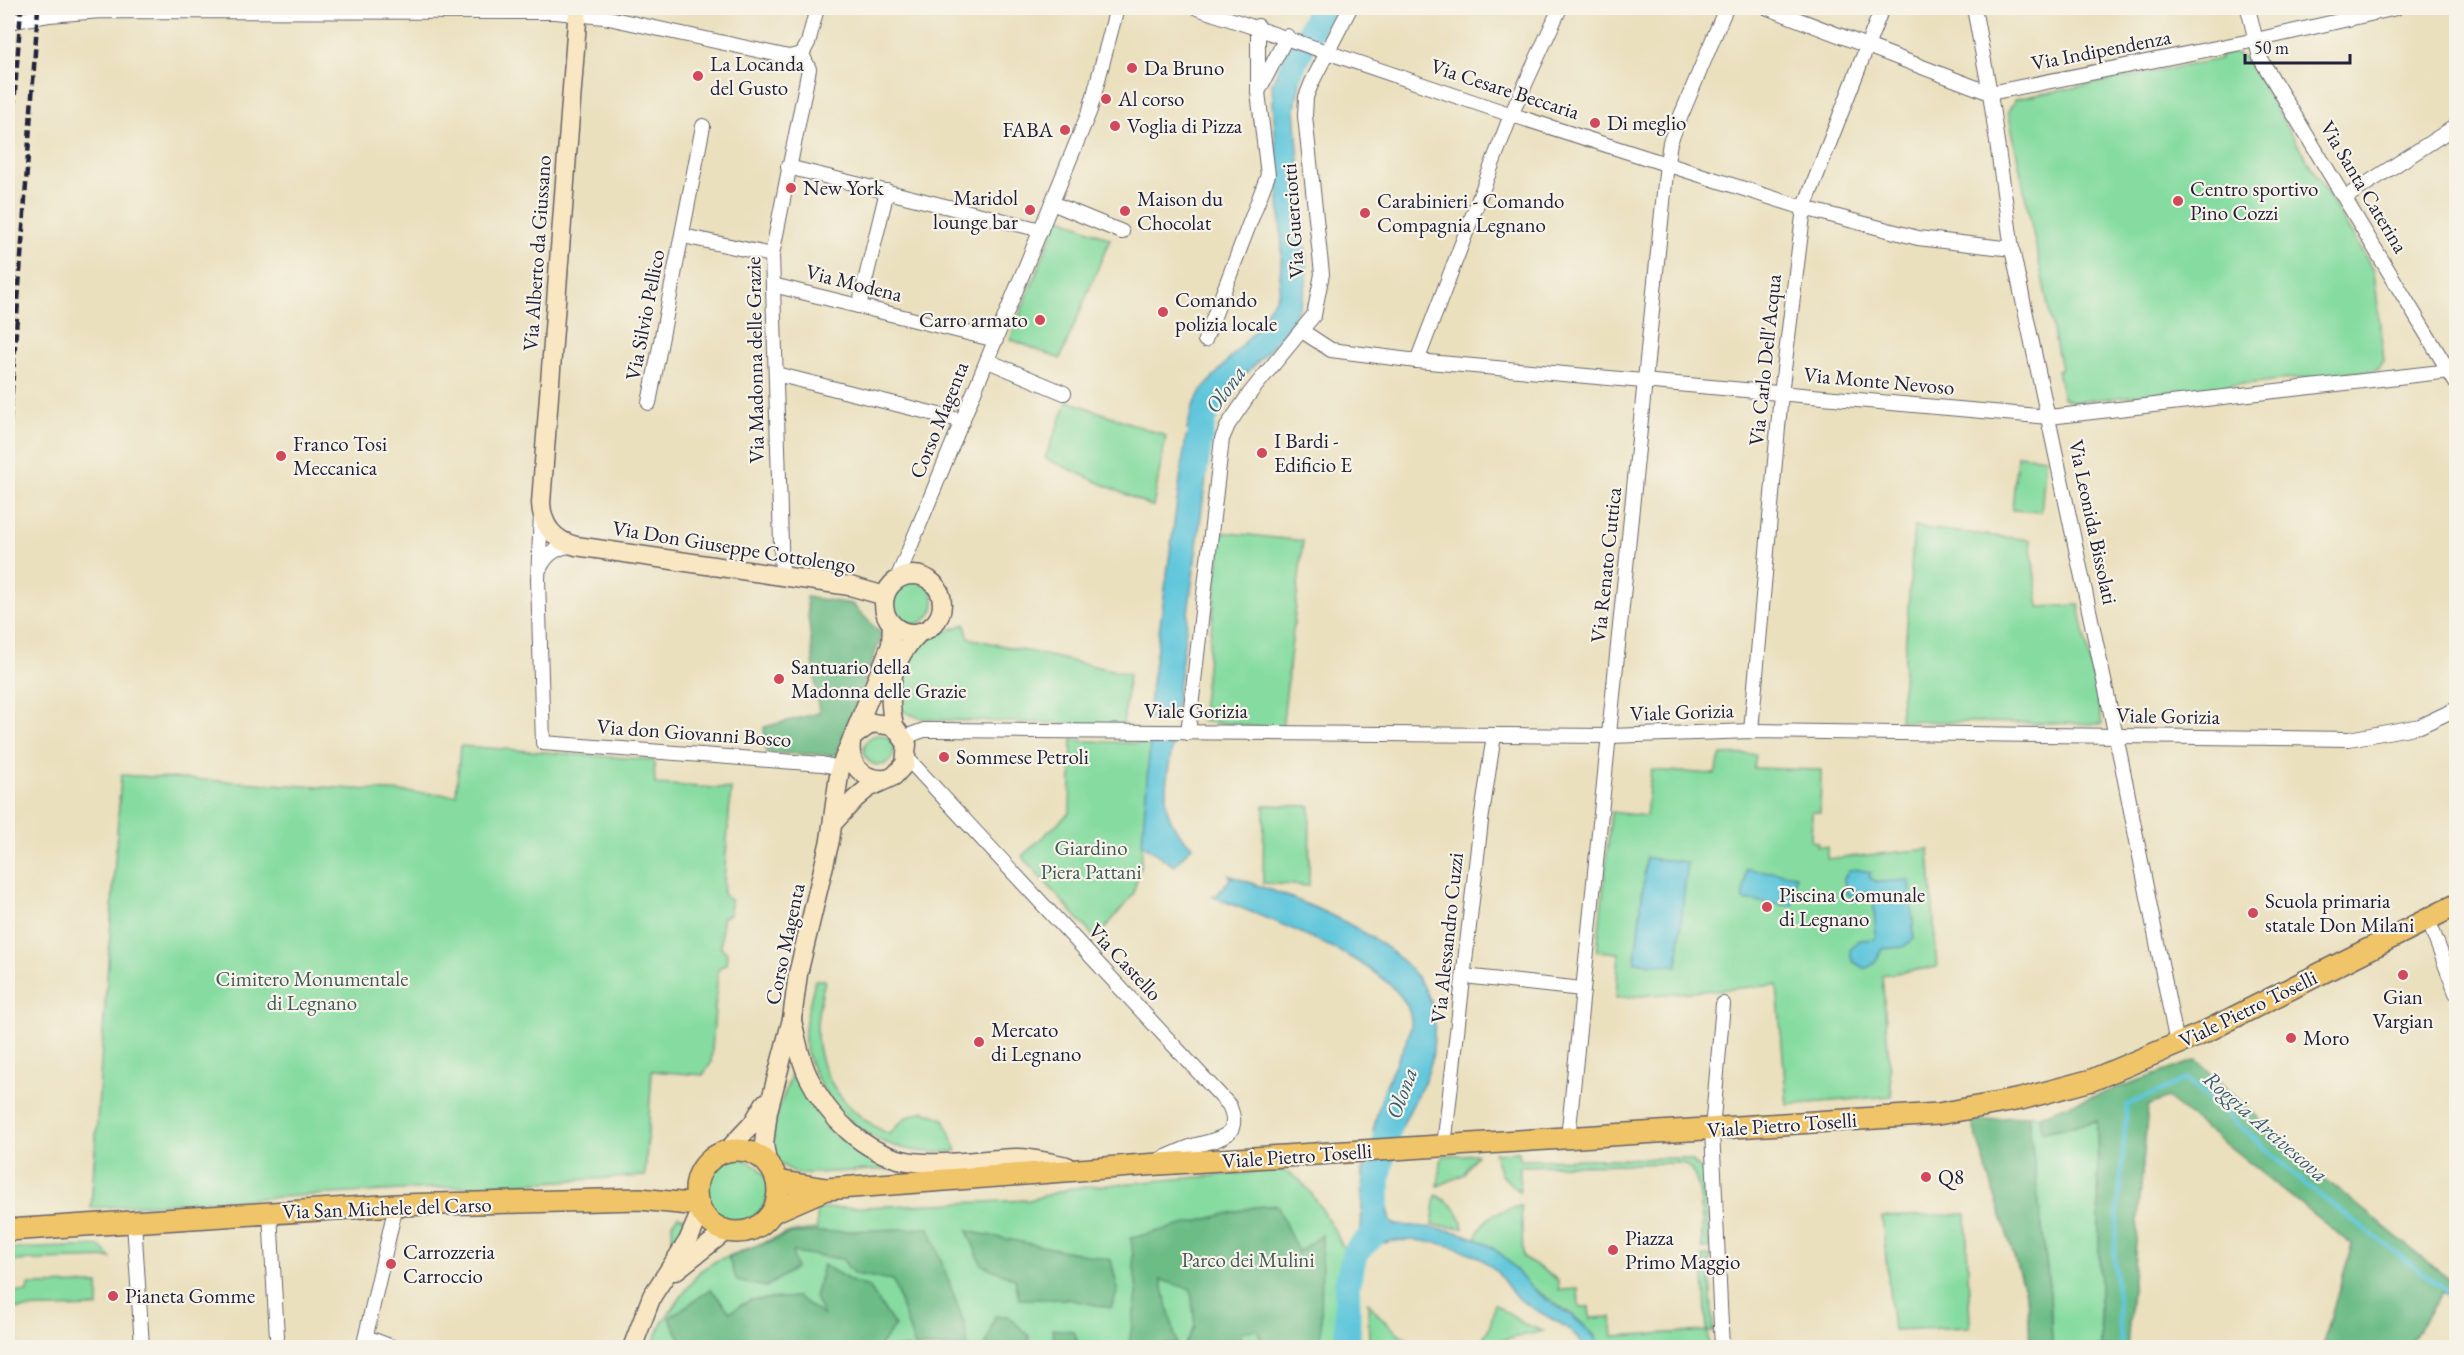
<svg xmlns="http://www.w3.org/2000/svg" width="2464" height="1355" font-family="'EB Garamond',serif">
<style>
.green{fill:#86dca0;stroke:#547f6e;stroke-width:1.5}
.forest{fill:#6cbc86;stroke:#476f60;stroke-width:1.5}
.water{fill:#5ec6db;stroke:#40748b;stroke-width:1.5}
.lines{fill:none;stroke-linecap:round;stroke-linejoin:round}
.stream{stroke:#5ec6db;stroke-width:4.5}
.river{stroke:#5ec6db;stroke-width:26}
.street-casing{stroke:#686469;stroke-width:16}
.secondary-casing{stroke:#686469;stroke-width:21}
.primary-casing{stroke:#686469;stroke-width:24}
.street{stroke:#fff;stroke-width:14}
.secondary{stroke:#f9e7c3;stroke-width:18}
.primary{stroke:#f0c469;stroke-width:21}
.rail{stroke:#22223b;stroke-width:4.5;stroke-dasharray:9 4.5;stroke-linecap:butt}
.poi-dot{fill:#d1495b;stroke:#f7f3e8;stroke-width:2}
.labels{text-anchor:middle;stroke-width:4.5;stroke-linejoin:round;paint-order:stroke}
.street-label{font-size:21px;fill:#22223b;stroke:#f7f3e8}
.poi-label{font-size:21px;fill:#22223b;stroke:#f7f3e8;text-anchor:start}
.park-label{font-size:21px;fill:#405a59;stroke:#f7f3e8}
.water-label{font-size:22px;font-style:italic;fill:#375b73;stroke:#f7f3e8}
</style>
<rect width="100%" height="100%" fill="#f7f3e8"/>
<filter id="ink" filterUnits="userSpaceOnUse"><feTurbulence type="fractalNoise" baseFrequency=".0167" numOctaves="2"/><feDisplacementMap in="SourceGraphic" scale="12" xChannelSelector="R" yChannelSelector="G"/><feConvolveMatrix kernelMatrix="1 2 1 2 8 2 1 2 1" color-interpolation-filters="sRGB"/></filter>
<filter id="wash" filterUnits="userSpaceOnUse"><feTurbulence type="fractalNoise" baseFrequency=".008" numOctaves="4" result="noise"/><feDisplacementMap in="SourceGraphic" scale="24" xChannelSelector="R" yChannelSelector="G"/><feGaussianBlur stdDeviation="1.35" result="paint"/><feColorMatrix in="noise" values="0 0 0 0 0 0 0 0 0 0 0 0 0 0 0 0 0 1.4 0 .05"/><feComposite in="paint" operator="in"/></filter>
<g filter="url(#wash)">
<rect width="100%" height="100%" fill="#eae0be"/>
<g class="green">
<polygon points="2235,52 2247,60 2374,271 2384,361 2377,370 2074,402 2063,398 2057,371 2061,369 2008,111 2016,99 2220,59 2219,55"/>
<polygon points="1059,217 1110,239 1060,359 1010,339"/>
<polygon points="1068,401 1166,436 1153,507 1045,458"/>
<polygon points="2017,455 2046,458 2041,512 2012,510"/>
<polygon points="1914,527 2030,540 2039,607 2079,605 2102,724 1900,721"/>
<polygon points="1222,532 1303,541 1282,730 1201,721"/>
<circle cx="912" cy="602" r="22"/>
<path d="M965,624L968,637L973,639L1129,674L1123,725L939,720L920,718L902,711C896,699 899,692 901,679C910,639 931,638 965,624Z"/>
<circle cx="879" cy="750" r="15"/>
<polygon points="1072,740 1151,744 1141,863 1133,895 1096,939 1022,856 1070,812"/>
<polygon points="460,746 654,760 655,784 731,789 723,894 731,901 730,914 722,918 721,947 727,953 726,964 718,969 711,1063 703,1075 652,1071 645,1176 91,1208 121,775 456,795"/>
<polygon points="1756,754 1754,768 1821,770 1820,812 1812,812 1811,841 1818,842 1817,846 1827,847 1827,859 1929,849 1937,967 1882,975 1892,1096 1787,1105 1777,985 1616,998 1619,953 1597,951 1611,812 1646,816 1651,770 1715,774 1721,755"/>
<polygon points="1264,805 1310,806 1309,886 1263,883"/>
<path d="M815,980H825C822,995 817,1011 817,1026C815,1075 847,1114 889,1134L905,1118L924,1111L944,1119L957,1151C901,1157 860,1140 827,1094C814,1077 803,1051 805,1030C806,1013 812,996 815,980Z"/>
<path d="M795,1058C803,1075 809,1097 820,1112C842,1143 876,1154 909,1168L798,1174L778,1163C763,1122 789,1097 795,1058Z"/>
<polygon points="2028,1115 2040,1115 2043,1132 2097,1121 2101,1347 2052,1347 2050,1294"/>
<path d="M1519,1152L1520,1160L1683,1158L1692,1161L1704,1174L1709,1248H1702C1701,1224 1706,1173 1682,1163L1520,1166V1192L1501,1175L1494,1153Z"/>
<polygon points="1477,1154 1463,1175 1438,1186 1442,1156"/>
<circle cx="737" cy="1190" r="31"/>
<path d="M1281,1170C1308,1174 1334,1231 1347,1254L1342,1265L1340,1347L651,1348L662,1323L700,1271L716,1261L790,1232L817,1229V1209L1029,1200L1072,1188Z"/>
<path d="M1436,1195C1452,1204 1460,1209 1463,1228L1432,1225Z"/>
<path d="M1521,1206L1523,1257L1558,1280L1559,1290L1578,1289L1579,1307H1589L1590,1318L1611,1317L1613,1336L1707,1331L1703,1256H1709L1713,1331H1707L1709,1347H1601L1594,1335L1573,1315L1522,1281L1503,1256L1476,1239C1481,1217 1500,1210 1521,1206Z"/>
<polygon points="1966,1214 1970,1327 1893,1330 1882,1217"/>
<polygon points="678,1216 690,1220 673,1252 672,1223"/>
<polygon points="100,1246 111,1258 8,1261 8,1249"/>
<polygon points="98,1284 98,1307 8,1309 8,1292 27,1292 28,1285"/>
<path d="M1368,1302C1384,1323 1400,1338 1425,1347H1369Z"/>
<path d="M1494,1304L1524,1324L1543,1331L1474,1347C1489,1334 1492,1324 1494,1304Z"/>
</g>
<g class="forest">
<polygon points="806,597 852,604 882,635 837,755 766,753 764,727 819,713"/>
<polygon points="2197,1060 2308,1165 2456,1285 2456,1300 2442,1292 2407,1347 2322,1347 2352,1245 2167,1098 2148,1106 2127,1347 2101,1347 2097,1121 2042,1132 2040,1115"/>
<polygon points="2028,1115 2050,1294 2052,1347 2030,1347 2028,1302 1972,1122"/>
<polygon points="1277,1205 1298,1252 1322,1235 1321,1347 1264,1347 1257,1329 1240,1332 1243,1347 1183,1347 1195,1327 1191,1289 1161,1280 1177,1344 1129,1344 1137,1294 1131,1238 1254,1207"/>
<polygon points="929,1228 965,1326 968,1347 915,1347 893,1280 854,1274 842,1259 792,1252 796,1268 766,1287 737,1281 728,1257 792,1233"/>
<polygon points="967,1231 1111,1260 1118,1290 1111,1308 1067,1299 1019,1299 1015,1279 982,1265"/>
<polygon points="823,1265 853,1282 869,1287 895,1326 879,1347 685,1347 669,1318 711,1289 730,1312 750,1300 798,1297 824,1316 815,1298"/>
<polygon points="995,1316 1008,1316 1029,1336 1029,1347 985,1347"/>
<polygon points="1052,1329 1074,1331 1079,1347 1055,1347"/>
</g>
<g class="water">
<polygon points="1308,8 1336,8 1323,33 1299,26"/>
<path d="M1288,46L1311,54L1301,76L1295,108L1307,272C1306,345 1221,371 1211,434L1187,430L1192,408L1201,391L1251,335L1279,293L1282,248L1272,84Z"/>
<polygon points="1186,437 1211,440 1174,719 1147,719"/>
<path d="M1150,742H1173C1166,786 1155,816 1192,846L1174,866L1142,844Z"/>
<polygon points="1646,858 1687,862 1677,966 1635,962"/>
<polygon points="1746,869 1796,875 1793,906 1743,900"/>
<polygon points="1854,869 1871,872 1869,877 1877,882 1910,880 1914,939 1903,947 1882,949 1874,964 1865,969 1852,961 1850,950 1860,940 1874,939 1876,935 1873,896 1868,893 1855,898 1846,893 1844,879 1848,871"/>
<path d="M1229,875C1292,898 1413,936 1433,1008C1436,1020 1434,1037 1433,1049C1432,1076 1411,1104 1401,1129L1373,1132C1377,1111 1383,1091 1392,1071C1398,1057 1409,1041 1411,1025C1417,968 1256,916 1212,896H1216L1231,878Z"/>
<path d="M1389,1167L1385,1195L1391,1222L1396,1225C1435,1227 1474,1229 1504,1257C1518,1270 1522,1281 1539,1294C1562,1311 1586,1321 1601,1347H1585C1569,1321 1541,1317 1519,1299C1508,1290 1502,1276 1492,1267C1465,1242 1392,1229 1362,1253L1356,1247L1361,1234L1363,1168Z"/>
<polygon points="1348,1257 1355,1264 1348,1284 1347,1347 1338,1347 1339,1282"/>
</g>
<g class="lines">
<polyline class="stream" points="2122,1348 2114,1255 2127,1105 2187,1079 2305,1184 2456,1298"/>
<g class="river">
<polyline points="1291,69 1322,8"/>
<polyline points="1194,474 1203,419 1212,400"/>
<polyline points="1377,1202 1378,1178 1395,1096"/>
<polyline points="1348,1348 1347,1285 1355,1253 1376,1232"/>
</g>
</g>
</g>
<g filter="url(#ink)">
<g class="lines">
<g class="street-casing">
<g id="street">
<polyline points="1197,8 1506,113 1804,208 1918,238 2012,249"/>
<polyline points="1768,8 1990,93 2256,40 2396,8"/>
<polyline points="1974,8 1990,93 2012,249 2121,760 2177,1044"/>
<polyline points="2248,8 2260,58 2456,383"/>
<polyline points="8,22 49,15 101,11 555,12 604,17 789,57 802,54"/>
<polyline points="802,54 808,43 817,8"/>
<polyline points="1259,90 1287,36"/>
<polyline points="788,167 1041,230"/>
<polyline points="2346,197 2456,126"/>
<polyline points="1052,203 1122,232"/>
<polyline points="683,236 772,255"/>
<polyline points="773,285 996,340"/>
<polyline points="859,306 887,191"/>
<polyline points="1302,331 1331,350 1417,361 2049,417 2450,371 2456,367"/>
<polyline points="1205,340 1268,175 1258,92 1258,26"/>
<polyline points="988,361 1064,393"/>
<polyline points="1417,361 1511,115 1560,8"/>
<polyline points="776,374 963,421"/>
<polyline points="649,403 703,126"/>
<polyline points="541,514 538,579 543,743 822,764 840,768"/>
<path d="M540,568C547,553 558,546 574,546"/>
<polyline points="782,576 772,255 809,69 802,54"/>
<polyline points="897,579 1090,110 1117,8"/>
<polyline points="1751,731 1781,394 1804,208 1882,8"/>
<polyline points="1188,733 1222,439 1228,425 1250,393 1314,315 1322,274 1305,116 1306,97 1312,82 1350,8"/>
<polyline points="905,737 924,730 938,730 1610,736 1751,731 2349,739 2420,726 2456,709"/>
<path d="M907,758L1229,1105C1243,1136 1220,1139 1196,1145C1184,1148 1173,1155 1161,1159"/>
<polyline points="2428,919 2456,993"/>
<polyline points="1464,976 1582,989"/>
<polyline points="1568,1138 1667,163 1670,142 1726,8"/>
<polyline points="1444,1146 1481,821 1494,735"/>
<polyline points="270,1213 277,1337"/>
<polyline points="366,1337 395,1348"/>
<polyline points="125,1348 142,1346 134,1222"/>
<polyline points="363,1348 396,1205"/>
<polyline points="1722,1348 1712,1130 1723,1004"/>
</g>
</g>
<g class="secondary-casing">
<g id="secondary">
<path d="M578,8L541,503C542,525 554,541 576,546L850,586L885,596"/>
<circle cx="913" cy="604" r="29"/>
<path d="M894,726C886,688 891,659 920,632"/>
<path d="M851,743C848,766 864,781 887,779"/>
<polyline points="834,822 855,799 868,788 894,776 905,764 907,744 894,726 872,723 854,736"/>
<path d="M792,1021C797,1040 800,1061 809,1078C828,1117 863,1153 907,1161C944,1167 981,1159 1017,1158C1033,1158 1051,1163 1067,1166"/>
<polyline points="727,1151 753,1123 765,1103"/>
<polyline points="767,1162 764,1144 768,1111 792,1019 798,974 830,840 840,768 891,645 892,624"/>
<polyline points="675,1271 726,1231"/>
<polyline points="632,1348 652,1296 688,1241 701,1211"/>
</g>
</g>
<g class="primary-casing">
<g id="primary">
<circle cx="737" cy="1191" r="41"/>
<polyline points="777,1181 826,1189 1144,1165 1938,1114 2021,1099 2092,1080 2201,1034 2456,905"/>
<polyline points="773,1212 826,1189"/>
<polyline points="8,1230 396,1205 640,1199 699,1205"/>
</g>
</g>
<use href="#street" class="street"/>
<use href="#secondary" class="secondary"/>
<use href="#primary" class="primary"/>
<g class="rail">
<polyline points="8,189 21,8"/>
<polyline points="8,448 38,8"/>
</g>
</g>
</g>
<g class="poi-dot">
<circle cx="1132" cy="68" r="6"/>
<circle cx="698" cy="76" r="6"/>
<circle cx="1106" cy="99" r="6"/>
<circle cx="1595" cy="123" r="6"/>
<circle cx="1115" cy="126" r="6"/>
<circle cx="1065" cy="130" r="6"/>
<circle cx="791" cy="188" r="6"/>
<circle cx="2178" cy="201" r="6"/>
<circle cx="1030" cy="210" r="6"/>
<circle cx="1125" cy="211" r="6"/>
<circle cx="1365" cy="213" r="6"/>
<circle cx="1163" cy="312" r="6"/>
<circle cx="1040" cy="320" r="6"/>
<circle cx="1262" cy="453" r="6"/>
<circle cx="281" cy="456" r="6"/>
<circle cx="779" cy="679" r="6"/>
<circle cx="944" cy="757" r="6"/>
<circle cx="1767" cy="907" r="6"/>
<circle cx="2253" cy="913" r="6"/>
<circle cx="2403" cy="975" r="6"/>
<circle cx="2291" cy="1038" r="6"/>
<circle cx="979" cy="1042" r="6"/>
<circle cx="1926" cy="1177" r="6"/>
<circle cx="1613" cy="1250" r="6"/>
<circle cx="391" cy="1264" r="6"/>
<circle cx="113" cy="1296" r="6"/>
</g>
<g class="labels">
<g class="street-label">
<text transform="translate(2101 50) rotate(-11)" y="7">Via Indipendenza</text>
<text transform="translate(1505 89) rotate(18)" y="7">Via Cesare Beccaria</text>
<text transform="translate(2364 187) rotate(59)" y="7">Via Santa Caterina</text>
<text transform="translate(1293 221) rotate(-94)" y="7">Via Guerciotti</text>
<text transform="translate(537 253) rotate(-86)" y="7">Via Alberto da Giussano</text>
<text transform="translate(854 283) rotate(14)" y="7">Via Modena</text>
<text transform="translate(645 315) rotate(-79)" y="7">Via Silvio Pellico</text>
<text transform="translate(755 360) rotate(-91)" y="7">Via Madonna delle Grazie</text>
<text transform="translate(1765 360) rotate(-84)" y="7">Via Carlo Dell'Acqua</text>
<text transform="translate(1879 381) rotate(5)" y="7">Via Monte Nevoso</text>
<text transform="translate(939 420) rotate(-68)" y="7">Corso Magenta</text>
<text transform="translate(2093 522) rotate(78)" y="7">Via Leonida Bissolati</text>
<text transform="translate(734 547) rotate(9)" y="7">Via Don Giuseppe Cottolengo</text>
<text transform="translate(1606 565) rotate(-84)" y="7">Via Renato Cuttica</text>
<text x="1196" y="718">Viale Gorizia</text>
<text transform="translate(1682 712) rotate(-2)" y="7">Viale Gorizia</text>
<text transform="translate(2168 716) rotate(1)" y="7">Viale Gorizia</text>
<text transform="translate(694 733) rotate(4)" y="7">Via don Giovanni Bosco</text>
<text transform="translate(1447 938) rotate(-84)" y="7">Via Alessandro Cuzzi</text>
<text transform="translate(785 944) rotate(-78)" y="7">Corso Magenta</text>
<text transform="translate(1125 962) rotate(47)" y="7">Via Castello</text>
<text transform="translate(2248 1009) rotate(-26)" y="7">Viale Pietro Toselli</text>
<text transform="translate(1782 1125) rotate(-4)" y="7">Viale Pietro Toselli</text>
<text transform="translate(1297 1156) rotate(-4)" y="7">Viale Pietro Toselli</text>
<text transform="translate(387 1208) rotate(-2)" y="7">Via San Michele del Carso</text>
</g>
<g class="poi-label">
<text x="710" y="71">La Locanda<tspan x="710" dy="24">del Gusto</tspan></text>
<text x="1144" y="75">Da Bruno</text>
<text x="1118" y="106">Al corso</text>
<text x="1607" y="130">Di meglio</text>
<text x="1127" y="133">Voglia di Pizza</text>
<text x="1053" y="137" text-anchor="end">FABA</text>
<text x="803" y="195">New York</text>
<text x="2190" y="196">Centro sportivo<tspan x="2190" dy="24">Pino Cozzi</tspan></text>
<text x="1018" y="205" text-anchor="end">Maridol<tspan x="1018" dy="24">lounge bar</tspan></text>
<text x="1137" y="206">Maison du<tspan x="1137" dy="24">Chocolat</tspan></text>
<text x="1377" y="208">Carabinieri - Comando<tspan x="1377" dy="24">Compagnia Legnano</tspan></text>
<text x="1175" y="307">Comando<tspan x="1175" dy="24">polizia locale</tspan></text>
<text x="1028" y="327" text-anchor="end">Carro armato</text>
<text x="1274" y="448">I Bardi -<tspan x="1274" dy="24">Edificio E</tspan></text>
<text x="293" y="451">Franco Tosi<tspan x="293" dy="24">Meccanica</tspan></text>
<text x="791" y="674">Santuario della<tspan x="791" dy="24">Madonna delle Grazie</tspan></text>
<text x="956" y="764">Sommese Petroli</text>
<text x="1779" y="902">Piscina Comunale<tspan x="1779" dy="24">di Legnano</tspan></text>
<text x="2265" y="908">Scuola primaria<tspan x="2265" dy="24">statale Don Milani</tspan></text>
<text x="2403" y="1004" text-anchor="middle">Gian<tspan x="2403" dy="24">Vargian</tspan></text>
<text x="991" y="1037">Mercato<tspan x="991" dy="24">di Legnano</tspan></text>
<text x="2303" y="1045">Moro</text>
<text x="1938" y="1184">Q8</text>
<text x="1625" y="1245">Piazza<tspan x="1625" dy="24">Primo Maggio</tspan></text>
<text x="403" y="1259">Carrozzeria<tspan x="403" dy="24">Carroccio</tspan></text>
<text x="125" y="1303">Pianeta Gomme</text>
</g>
<g class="park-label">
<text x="1091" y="855">Giardino<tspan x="1091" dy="24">Piera Pattani</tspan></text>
<text x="312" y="986">Cimitero Monumentale<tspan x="312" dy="24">di Legnano</tspan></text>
<text x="1248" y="1267">Parco dei Mulini</text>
</g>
<g class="water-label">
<text transform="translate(1225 389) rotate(-54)" y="8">Olona</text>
<text transform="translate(1401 1093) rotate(-70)" y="8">Olona</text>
<text transform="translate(2266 1126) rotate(41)" y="8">Roggia Arcivescova</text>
</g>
</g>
<rect width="2464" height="1355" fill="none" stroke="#f7f3e8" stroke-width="30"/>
<path d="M2245 54v9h105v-9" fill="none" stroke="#22223b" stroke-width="3"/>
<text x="2254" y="54" font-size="18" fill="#22223b" stroke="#f7f3e8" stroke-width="4.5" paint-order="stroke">50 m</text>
</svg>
